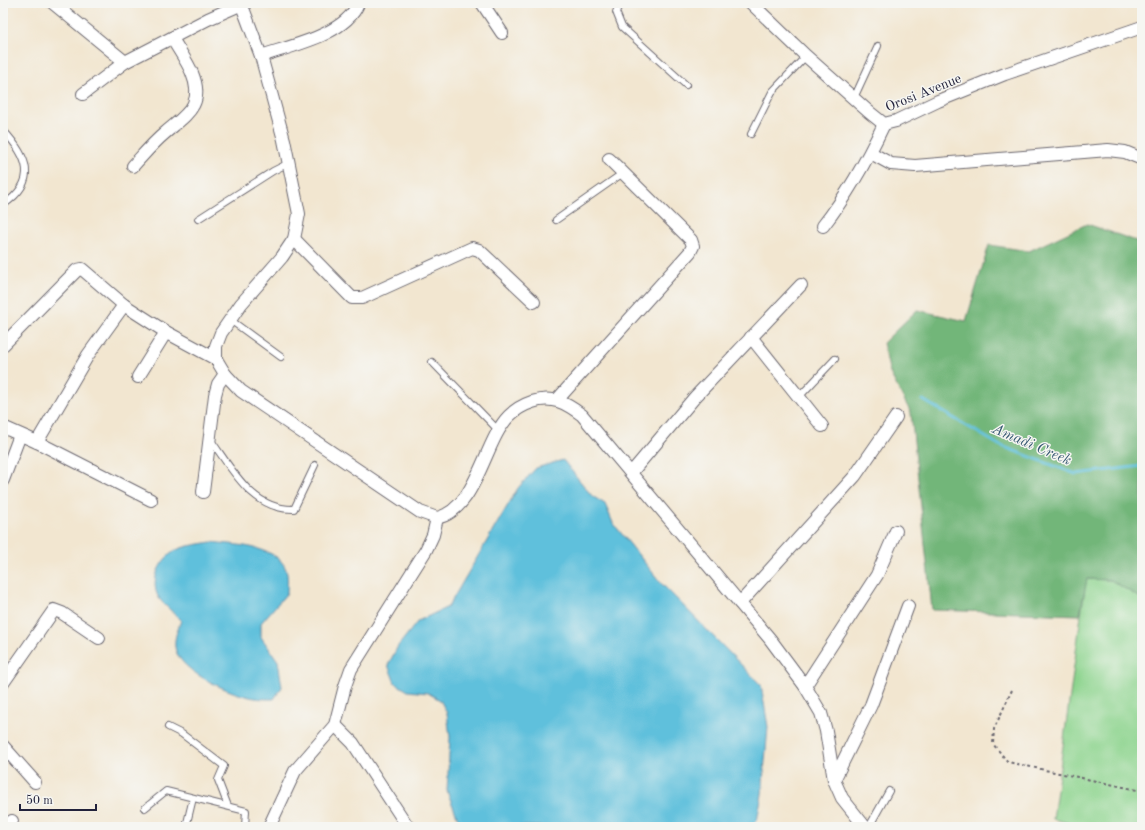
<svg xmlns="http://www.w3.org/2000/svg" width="1145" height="830" font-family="'Old Standard TT',serif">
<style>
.green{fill:#8dd48e;stroke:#587b64}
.forest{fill:#72b679;stroke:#4a6c5a}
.water{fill:#5ec0dc;stroke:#40718c}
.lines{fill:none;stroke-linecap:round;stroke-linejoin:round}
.stream{stroke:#5ec0dc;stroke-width:3}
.lane-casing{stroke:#6b676f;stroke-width:8}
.street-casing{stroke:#6b676f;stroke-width:14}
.path{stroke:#6b676f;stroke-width:2;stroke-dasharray:3 3;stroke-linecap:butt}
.lane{stroke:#fff;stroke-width:6}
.street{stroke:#fff;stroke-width:12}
.labels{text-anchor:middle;stroke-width:3;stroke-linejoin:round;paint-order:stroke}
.street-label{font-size:14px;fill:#22223b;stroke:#f6f6f2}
.water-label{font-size:15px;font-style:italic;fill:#375973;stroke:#f6f6f2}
</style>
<rect width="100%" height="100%" fill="#f6f6f2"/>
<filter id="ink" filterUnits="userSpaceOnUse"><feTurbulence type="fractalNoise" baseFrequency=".025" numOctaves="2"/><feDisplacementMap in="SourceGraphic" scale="8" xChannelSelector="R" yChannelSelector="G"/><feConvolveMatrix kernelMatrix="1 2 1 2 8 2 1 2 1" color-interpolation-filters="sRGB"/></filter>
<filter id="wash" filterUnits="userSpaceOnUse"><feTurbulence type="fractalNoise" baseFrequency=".012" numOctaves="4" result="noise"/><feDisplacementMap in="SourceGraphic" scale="16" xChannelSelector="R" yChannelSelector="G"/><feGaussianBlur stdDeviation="0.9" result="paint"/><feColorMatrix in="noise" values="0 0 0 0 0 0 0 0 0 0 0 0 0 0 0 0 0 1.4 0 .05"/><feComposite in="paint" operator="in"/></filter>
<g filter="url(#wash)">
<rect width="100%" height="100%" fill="#f2e6d0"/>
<polygon class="green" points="1086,579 1111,580 1142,599 1142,827 1084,827 1053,819"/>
<polygon class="forest" points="1087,224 1142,243 1142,599 1111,580 1087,579 1080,615 932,610 911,413 890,373 883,343 917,310 966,321 989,245 1029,251"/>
<g class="water">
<polygon points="563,460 592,496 605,504 613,523 661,583 761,685 768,727 762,794 757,821 751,827 461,826 447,791 450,737 447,713 440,700 428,693 408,691 395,683 388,665 398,646 418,621 448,607 518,488 536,468"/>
<path d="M211,542C233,545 283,545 287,574C288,580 287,587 287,593L261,623V637L278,661L282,687L274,699C268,699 261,699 255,698C233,695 178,672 175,647C174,637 178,629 181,620C175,613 164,606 159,598C148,580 162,555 181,548C190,545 201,544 211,542Z"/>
</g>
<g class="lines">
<polyline class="stream" points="923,400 999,445 1076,474 1142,466"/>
</g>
</g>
<g filter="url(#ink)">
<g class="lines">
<g class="lane-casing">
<g id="lane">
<polyline points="620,3 616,12 622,27 686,85"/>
<polyline points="854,98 878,46"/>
<path d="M3,130C28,157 39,181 3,205"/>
<polyline points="751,134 772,92 806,56"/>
<polyline points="198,219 273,171 289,163"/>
<polyline points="556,220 623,173"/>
<polyline points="229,319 281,357"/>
<polyline points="432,362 499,431"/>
<polyline points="799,397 835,359"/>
<path d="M210,439C232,469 252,510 294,509L315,465"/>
<polyline points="168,727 182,734 224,766 218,780 228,806"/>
<polyline points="145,808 166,791 246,811 245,827"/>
<polyline points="186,827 193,798"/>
<polyline points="869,827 889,791"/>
</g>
</g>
<g class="street-casing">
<g id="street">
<polyline points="53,3 125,62"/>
<path d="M241,3L261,56L284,140L299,214L294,239L282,257L241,304L221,333L216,346V359L225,374L241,391L420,512L437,518C477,509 484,441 509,416C516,409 523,405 532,402C552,395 566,403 582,415L770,639L805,686L821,713L826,731L834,780L842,798L865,827"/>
<polyline points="482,3 502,33"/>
<polyline points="751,3 806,56 869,112 884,124 896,121 938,101 1005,74 1142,27"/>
<path d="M261,56C290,46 345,35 358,4"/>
<polyline points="83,94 125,62 208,19 242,4"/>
<polyline points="871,153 891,164 915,166 1108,150 1125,152 1142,159"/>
<path d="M133,166C143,155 153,143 165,133C187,114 205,105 192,73C187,61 178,49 172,38"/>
<path d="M823,226C848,194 867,160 884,124"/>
<polyline points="294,239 352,298 362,298 472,248 479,250 534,302"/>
<polyline points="751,337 822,426"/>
<polyline points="3,345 77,270 82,269 124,305 166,332 216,359"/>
<polyline points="138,377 166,332"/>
<polyline points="557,400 690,252 693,246 691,240 609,159"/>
<polyline points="3,427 37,442 151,500"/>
<polyline points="37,442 88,355 124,305"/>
<polyline points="631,473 695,397 801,285"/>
<polyline points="3,480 20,435"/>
<polyline points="203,492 215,395 218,384 225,374"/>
<polyline points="740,603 855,476 896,417"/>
<polyline points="3,683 54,610 62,613 99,638"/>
<polyline points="805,686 877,575 896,531"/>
<polyline points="335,725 353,743 408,827"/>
<polyline points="3,746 35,782"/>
<polyline points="834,780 871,705 908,606"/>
<polyline points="4,827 12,821"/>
<polyline points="269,827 295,771 335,725 345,686 351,669 426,550 433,535 437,518"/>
</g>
</g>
<polyline class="path" points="1012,690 994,729 993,744 1008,762 1142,791"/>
<use href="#lane" class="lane"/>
<use href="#street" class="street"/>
</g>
</g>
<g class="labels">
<g class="street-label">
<text transform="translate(923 92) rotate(-22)" y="5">Orosi Avenue</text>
</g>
<g class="water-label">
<text transform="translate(1032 444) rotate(23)" y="5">Amadi Creek</text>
</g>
</g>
<rect width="1145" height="830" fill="none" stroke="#f6f6f2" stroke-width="16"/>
<path d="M20 804v6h76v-6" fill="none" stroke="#22223b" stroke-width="2"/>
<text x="26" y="804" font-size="12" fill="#22223b" stroke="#f6f6f2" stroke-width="3" paint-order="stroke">50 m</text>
</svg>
